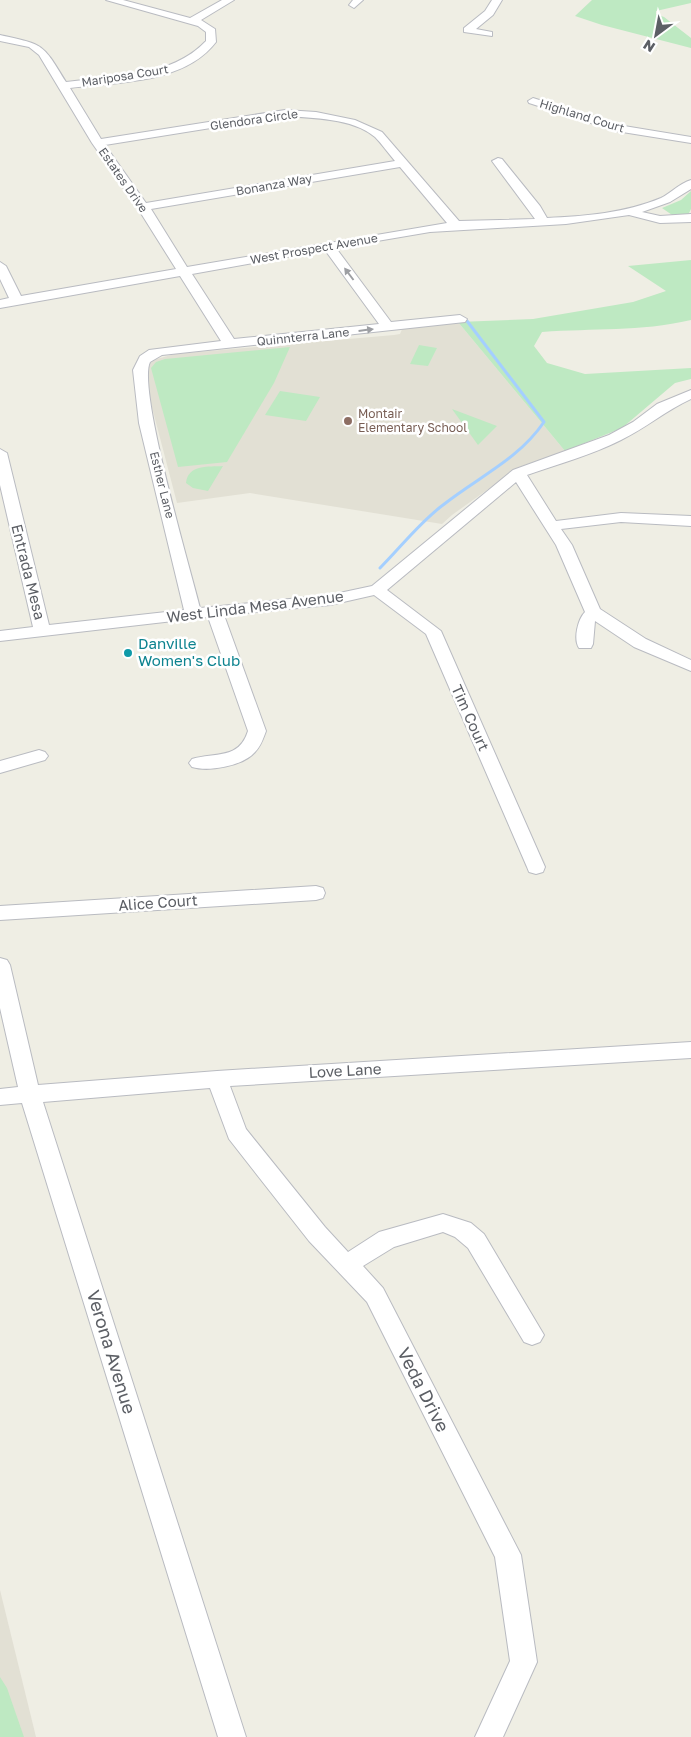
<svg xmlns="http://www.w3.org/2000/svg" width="691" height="1737" font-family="'Golos Text',sans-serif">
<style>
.education{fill:#e2e0d4}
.green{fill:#bee9c2}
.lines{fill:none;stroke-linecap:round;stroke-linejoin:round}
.stream{stroke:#a4cfff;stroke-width:3}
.minor-casing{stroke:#b9bbc1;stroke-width:2}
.minor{fill:#fff;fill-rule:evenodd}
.oneway{fill:#9d9fa3}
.education-dot{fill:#8d6e63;stroke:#fff;stroke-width:2}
.culture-dot{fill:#0f9aa8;stroke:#fff;stroke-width:2}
.labels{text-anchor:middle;stroke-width:5;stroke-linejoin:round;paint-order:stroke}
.far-street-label{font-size:12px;fill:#5c5f65;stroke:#fff}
.far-education-label{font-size:12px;fill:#785e54;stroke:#fff;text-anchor:start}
.street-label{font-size:15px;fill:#5c5f65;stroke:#fff}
.culture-label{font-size:15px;fill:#0d838f;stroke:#fff;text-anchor:start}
.near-street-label{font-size:18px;fill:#5c5f65;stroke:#fff}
</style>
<rect width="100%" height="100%" fill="#efeee4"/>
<g class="education">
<polygon points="458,322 565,451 519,467 452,515 442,524 250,493 177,503 148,392 147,366 153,360 175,354 394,335 400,334 403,327"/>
<polygon points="0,1590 36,1737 0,1737"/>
</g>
<g class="green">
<polygon points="592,0 691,0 691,3 656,11 656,14 664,17 691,38 691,48 602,25 575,16"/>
<polygon points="691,191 691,209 688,215 675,217 662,208 681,200"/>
<path d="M691,260V320C639,332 594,328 542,332L534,346L547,363L585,374L691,368V379L675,383L622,428L565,451L458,322L533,319L633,302L666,291L628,266Z"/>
<polygon points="419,345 437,348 428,366 410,364"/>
<polygon points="290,347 274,383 227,462 178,467 151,368 156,362 165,359"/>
<polygon points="280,391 320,397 306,421 265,415"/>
<polygon points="452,409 497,426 478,445"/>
<path d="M223,466L208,491L193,488L186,483C188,464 209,467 223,466Z"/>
<polygon points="0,1677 7,1688 24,1737 0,1737"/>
</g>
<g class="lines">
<path class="stream" d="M380,568C401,547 419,523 443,505C478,477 518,460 544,422L467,321"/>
<g class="minor-casing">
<g id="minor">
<path d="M106,0H123L190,18L222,0H234L201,20L215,29L216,42C184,84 117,82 70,88L101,139L285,110L316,112L355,120L382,132L459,221L535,219L492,161L498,158L502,159L540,206L547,218C585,216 625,213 661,198C671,193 680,183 691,180V189L670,202L642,212L660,216L691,214V222L660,223L629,215L566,224L430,232L336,248L391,322L460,315L467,319L465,322L162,355L150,362C137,388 190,568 200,608L330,595L372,586L513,470L609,435L633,422L657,404L691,390V399C665,411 646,428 621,440C592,455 558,464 527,475L556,521L621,513L691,516V526L621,522L561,529L572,545L600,609L646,639L691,660V671L634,647L595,621L593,644L591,648H579C573,639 578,619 585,612L556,545L516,482L387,590L441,631L545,867L543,872L536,874L529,872L527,867L426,634L374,595L330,605L224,615L266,731C263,739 261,746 255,752C243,766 209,772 192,767L189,763L192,759C215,752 239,760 248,731L208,617L0,641V631L33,627L0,485V449L7,453L49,625L184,610L139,423L133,370L140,356L149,350L221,341L180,276L0,308V300L9,298L0,279V262L6,266L21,296L176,269L137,207L92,143L39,55L29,47L0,41V35C45,45 42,43 66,82C113,76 171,78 206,41V32L198,26ZM285,116C312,118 353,118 375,137C382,144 388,153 395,161L146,203L105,145ZM400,167L447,223L187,267L151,209ZM325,250L379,324L234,339L192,274Z"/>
<polygon points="353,0 363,0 354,8 349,5"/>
<polygon points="492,0 502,0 493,15 476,29 492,32 492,36 464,32 464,28 485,11"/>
<polygon points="533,98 618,125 691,137 691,143 616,131 529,103 528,101"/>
<polygon points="39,750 45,752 48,756 45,760 0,773 0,761"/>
<polygon points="316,886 323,888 325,893 323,898 316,900 0,920 0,906"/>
<polygon points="0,958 7,960 10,965 38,1085 217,1071 691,1042 691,1058 230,1086 246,1129 325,1227 348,1252 379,1232 443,1214 471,1223 484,1234 544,1335 540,1342 532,1345 524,1342 468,1248 455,1237 443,1232 394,1247 363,1266 383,1288 521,1555 537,1662 503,1737 475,1737 510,1661 495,1557 367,1302 309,1241 229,1139 210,1088 43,1102 246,1737 218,1737 22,1103 0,1105 0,1089 18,1087 0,1008"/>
</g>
</g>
<use href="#minor" class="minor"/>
</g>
<defs><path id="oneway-solid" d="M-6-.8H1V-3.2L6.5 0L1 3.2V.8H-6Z" transform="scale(1.25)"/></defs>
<g class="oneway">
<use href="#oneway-solid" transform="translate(349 274) rotate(-127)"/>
<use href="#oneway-solid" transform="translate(366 330) rotate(-7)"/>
</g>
<circle class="education-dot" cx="348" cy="421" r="5"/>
<circle class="culture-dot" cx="128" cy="653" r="5"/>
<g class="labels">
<g class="far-street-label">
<text transform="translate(125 76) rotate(-9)" y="4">Mariposa Court</text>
<text transform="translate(582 116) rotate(17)" y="4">Highland Court</text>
<text transform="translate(254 120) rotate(-8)" y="4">Glendora Circle</text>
<text transform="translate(123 180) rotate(55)" y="4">Estates Drive</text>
<text transform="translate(274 185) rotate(-10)" y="4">Bonanza Way</text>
<text transform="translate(314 249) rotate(-10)" y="4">West Prospect Avenue</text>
<text transform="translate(303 337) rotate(-6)" y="4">Quinnterra Lane</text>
<text transform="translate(162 485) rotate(76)" y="4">Esther Lane</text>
</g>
<g class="far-education-label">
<text x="358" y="418">Montair<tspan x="358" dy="14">Elementary School</tspan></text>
</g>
<g class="street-label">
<text transform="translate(28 572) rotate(76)" y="5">Entrada Mesa</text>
<text transform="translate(255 607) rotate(-7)" y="5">West Linda Mesa Avenue</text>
<text transform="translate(470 718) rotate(66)" y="5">Tim Court</text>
<text transform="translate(158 903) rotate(-4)" y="5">Alice Court</text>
<text transform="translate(345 1071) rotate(-3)" y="5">Love Lane</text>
</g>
<g class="culture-label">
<text x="138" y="649">Danville<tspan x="138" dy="17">Women's Club</tspan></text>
</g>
<g class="near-street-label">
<text transform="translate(111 1352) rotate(73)" y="6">Verona Avenue</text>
<text transform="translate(423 1390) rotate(63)" y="6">Veda Drive</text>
</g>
</g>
<g transform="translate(656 35) rotate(212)" stroke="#ffffff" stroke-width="4" paint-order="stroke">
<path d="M0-4L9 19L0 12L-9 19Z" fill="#5c5f65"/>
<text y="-8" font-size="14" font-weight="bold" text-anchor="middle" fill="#5c5f65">N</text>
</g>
</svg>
